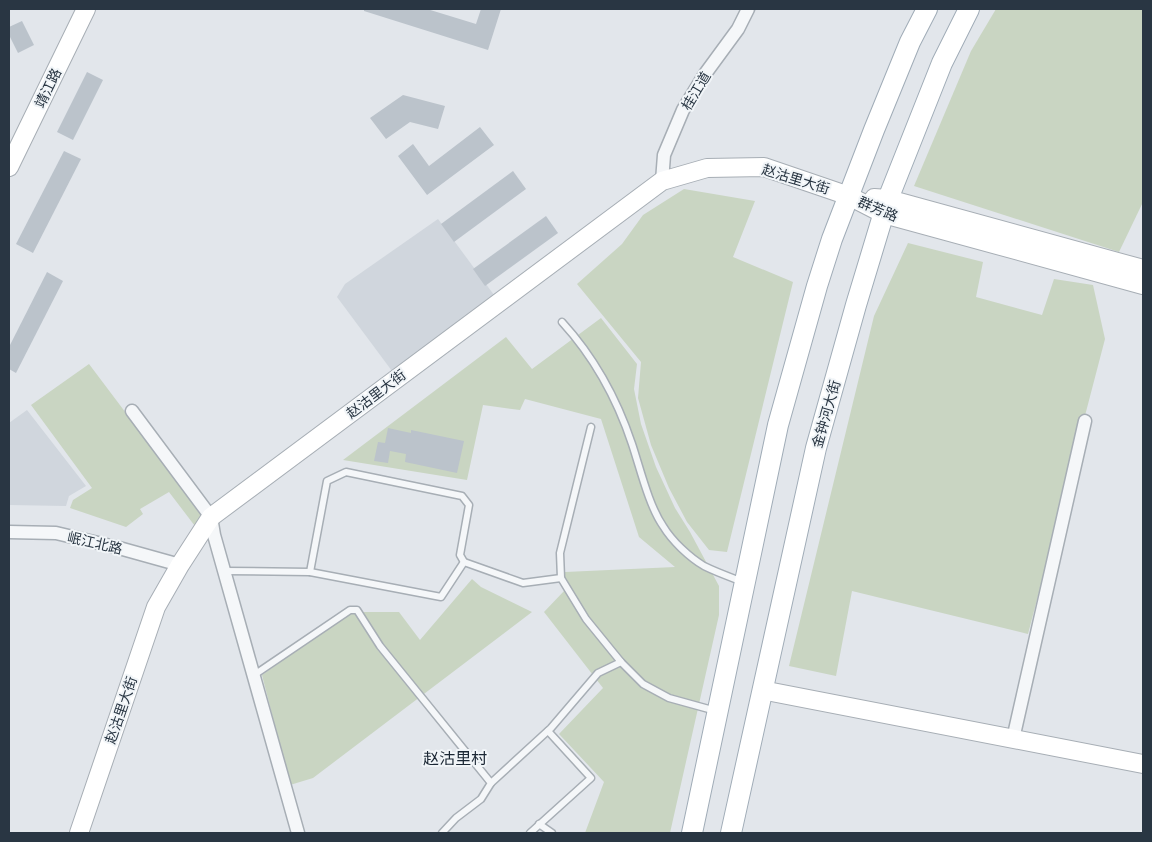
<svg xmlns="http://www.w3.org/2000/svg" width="1152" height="842" font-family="'Archivo Narrow','Noto Sans SC',sans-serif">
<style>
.built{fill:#d0d6dd}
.green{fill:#c9d5c2}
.building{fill:#bbc3cb}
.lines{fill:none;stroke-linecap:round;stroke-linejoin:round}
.lane-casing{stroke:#a7aeb5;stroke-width:9}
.street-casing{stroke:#a7aeb5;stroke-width:15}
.secondary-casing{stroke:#a7aeb5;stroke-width:20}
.primary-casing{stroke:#a0acb7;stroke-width:22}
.lane{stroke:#f5f7f9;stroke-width:6}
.street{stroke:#f5f7f9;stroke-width:12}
.secondary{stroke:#fff;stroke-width:18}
.primary{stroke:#fff;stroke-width:20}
.labels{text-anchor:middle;stroke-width:4;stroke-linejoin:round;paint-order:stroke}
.street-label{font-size:14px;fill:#293643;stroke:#f1f5f8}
.quarter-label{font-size:16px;fill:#1b2734;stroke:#f1f5f8}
</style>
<rect width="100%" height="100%" fill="#e2e6eb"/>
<g class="built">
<polygon points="438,219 494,295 392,371 337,297 345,284"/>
<polygon points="27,410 86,486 69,496 66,506 9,505 9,423"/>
</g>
<g class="green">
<polygon points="996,9 1143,9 1143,202 1119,252 914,186 971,51"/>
<polygon points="684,189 755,201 733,257 793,282 727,552 709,550 687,522 669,488 651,445 638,398 641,362 577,284 622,244 643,215"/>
<polygon points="908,243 983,262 976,297 1042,315 1054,279 1093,285 1105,339 1028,634 852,591 836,676 789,666 874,316"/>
<polygon points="601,318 637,364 634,389 641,424 656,467 675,508 690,532 719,586 719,615 670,833 585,833 604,782 559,734 603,688 544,612 564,591 565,572 675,567 639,537 601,419 525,399 520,410 483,405 467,480 343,460 506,337 532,369"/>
<polygon points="89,364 202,514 198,530 169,492 140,509 143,514 126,527 70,508 73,500 92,488 31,405"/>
<polygon points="472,579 481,587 532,612 313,778 290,785 262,675 351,612 399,612 420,640"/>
</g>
<g class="building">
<polygon points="364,9 427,9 476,24 481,9 501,9 488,50 364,11"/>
<polygon points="22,21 34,45 18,53 9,35 9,27"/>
<polygon points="87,72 103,80 73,140 57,132"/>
<polygon points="403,95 445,106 438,129 410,122 386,139 370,118"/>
<polygon points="480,127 494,145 427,195 398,156 413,144 429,166"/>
<polygon points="64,151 81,159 33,253 16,244"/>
<polygon points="513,171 526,189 454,242 441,224"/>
<polygon points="546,216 558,233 485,286 473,269"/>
<polygon points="47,272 63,281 16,373 9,369 9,347"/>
<polygon points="388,428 411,433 411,430 464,441 457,473 405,462 406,454 390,451 388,463 374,461 378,442 385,443"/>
</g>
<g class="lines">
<g class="lane-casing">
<g id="lane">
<path d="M562,322C594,357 617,399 632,444C640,468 649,506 663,526C672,541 689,557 704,566C716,572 730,577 743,582"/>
<polyline points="591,427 560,553 561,578 586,619 621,662 643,684 669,698 716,711"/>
<polyline points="224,571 310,572 441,597 464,562 523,583 561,578"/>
<polyline points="310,572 327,481 346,472 462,496 469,505 460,555 464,562"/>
<polyline points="254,675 350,610 357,610 380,646 491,783 481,799 456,818 442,833"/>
<polyline points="491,783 551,728 598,673 621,662"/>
<polyline points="539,824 552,833"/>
<polyline points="530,833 591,778 548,731"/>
</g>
</g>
<g class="street-casing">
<g id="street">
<polyline points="662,181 664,155 683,110 705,74 738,29 748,9"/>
<polyline points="132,411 211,517 214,535 298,833"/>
<polyline points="9,532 56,533 119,548 180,565"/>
<polyline points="1013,739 1085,421"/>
</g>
</g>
<g class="secondary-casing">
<g id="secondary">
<polyline points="9,167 86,9"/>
<polyline points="874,198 888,199 1143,269"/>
<polyline points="762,690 1143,764"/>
<polyline points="79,833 156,607 180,565 211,517 662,181 707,168 764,167 849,196 884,214 1143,285"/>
</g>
</g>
<g class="primary-casing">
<g id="primary">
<polyline points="692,833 778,425 817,286 832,239 874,130 910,42 927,9"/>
<polyline points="731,833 816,448 856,305 888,199 942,63 969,9"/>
</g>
</g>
<use href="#lane" class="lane"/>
<use href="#street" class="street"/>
<use href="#secondary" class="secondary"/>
<use href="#primary" class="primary"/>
</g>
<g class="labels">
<g class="street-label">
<text transform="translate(48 88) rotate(-64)" y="5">靖江路</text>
<text transform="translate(696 91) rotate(-59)" y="5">桂江道</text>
<text transform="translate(796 179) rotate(17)" y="5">赵沽里大街</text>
<text transform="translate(878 209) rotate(23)" y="5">群芳路</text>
<text transform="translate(376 394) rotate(-37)" y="5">赵沽里大街</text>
<text transform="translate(826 414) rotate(-74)" y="5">金钟河大街</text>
<text transform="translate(95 543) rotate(13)" y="5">岷江北路</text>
<text transform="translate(121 710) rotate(-71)" y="5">赵沽里大街</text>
</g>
<g class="quarter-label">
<text x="455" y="764">赵沽里村</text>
</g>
</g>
<rect width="1152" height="842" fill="none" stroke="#293643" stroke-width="20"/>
</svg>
